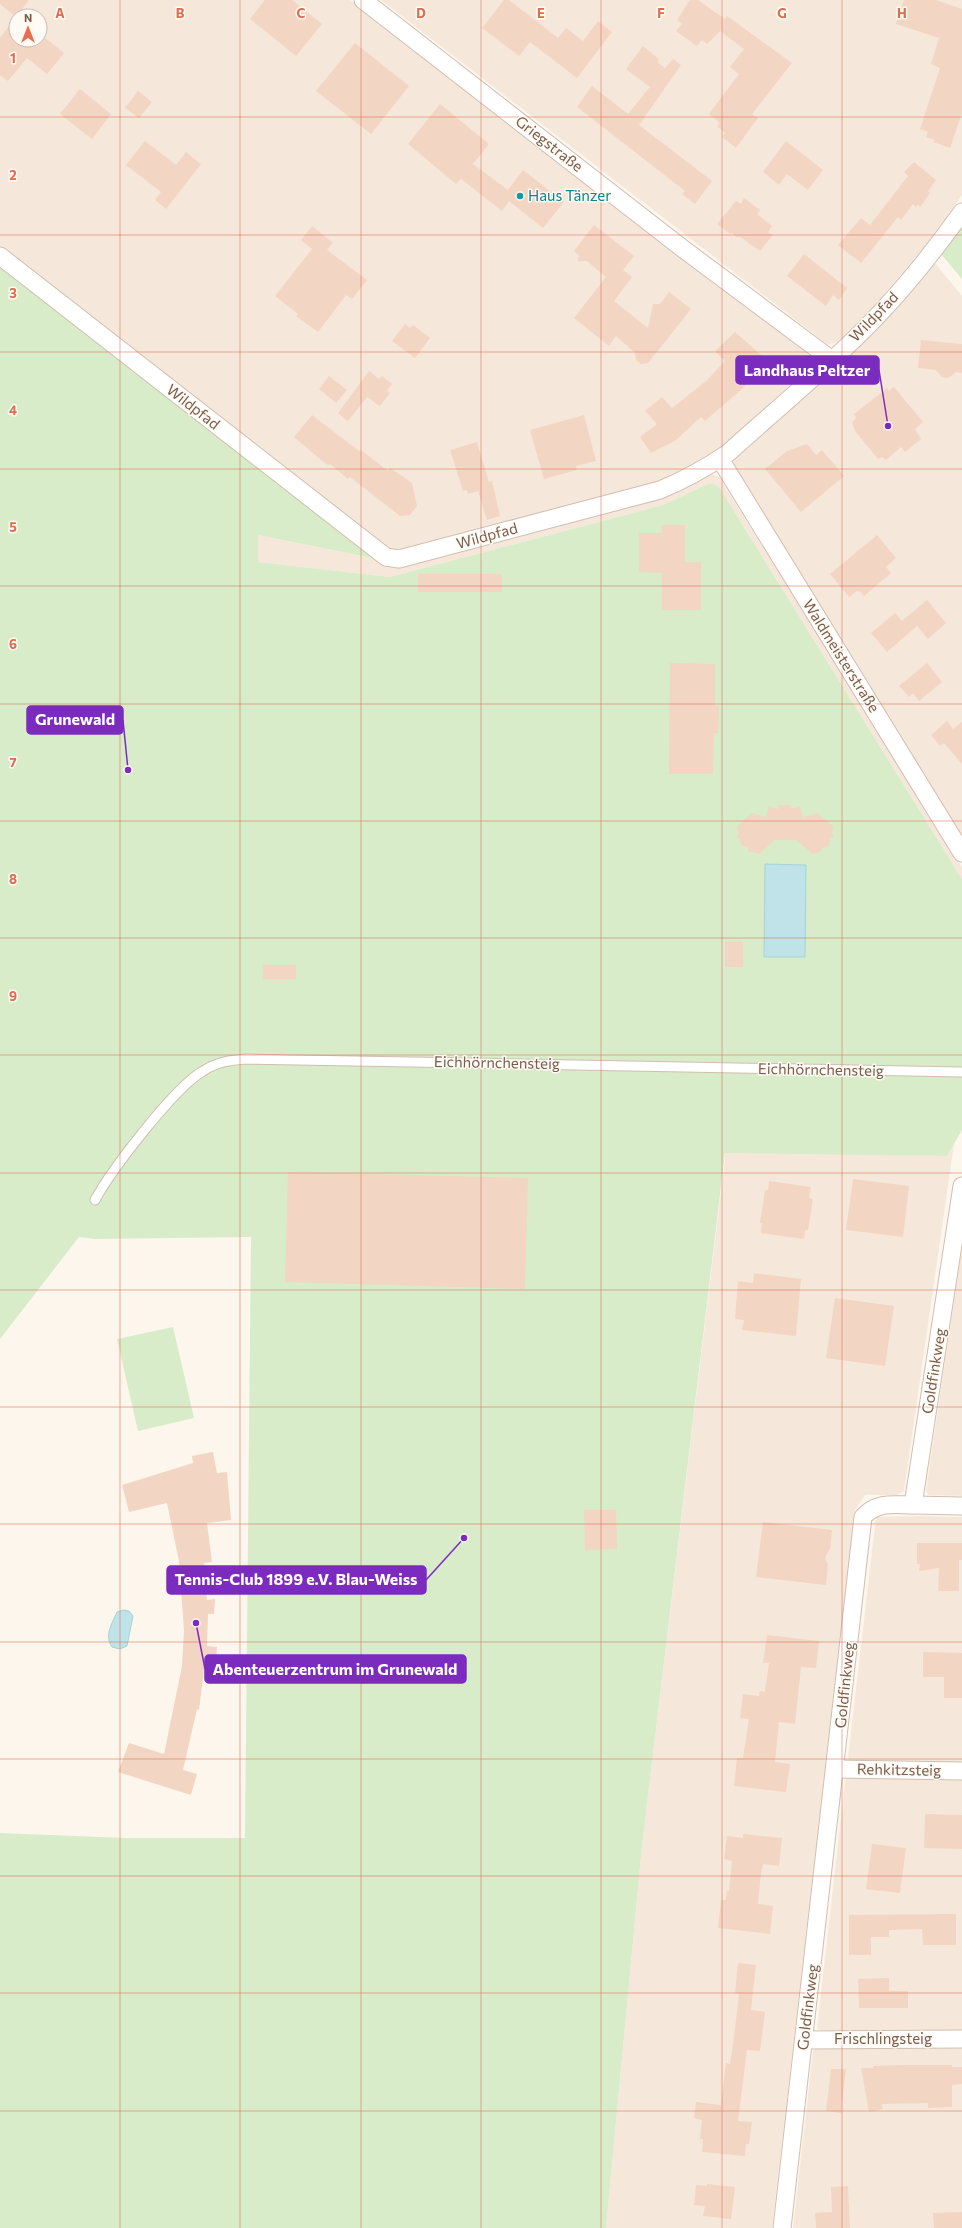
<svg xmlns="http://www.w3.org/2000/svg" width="962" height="2228" font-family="Commissioner,sans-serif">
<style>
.residential{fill:#f5e8da;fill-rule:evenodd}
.green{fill:#d8ecc9}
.water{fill:#bfe3e8;stroke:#a5d3da}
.building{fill:#f3d5c3}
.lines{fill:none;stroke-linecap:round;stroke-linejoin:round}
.service-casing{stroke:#d1beb0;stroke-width:11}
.minor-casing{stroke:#d1beb0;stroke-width:19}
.service{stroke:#fff;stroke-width:9}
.minor{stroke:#fff;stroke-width:17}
.grid{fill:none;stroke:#dc6d51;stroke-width:1;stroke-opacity:0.55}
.culture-dot{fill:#0f9aa8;stroke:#fffaf3;stroke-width:1.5}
.labels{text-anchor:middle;stroke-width:3;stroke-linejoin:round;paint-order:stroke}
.street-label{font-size:15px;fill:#7a5c4d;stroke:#fffaf3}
.culture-label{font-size:15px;fill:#0d838f;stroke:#fffaf3;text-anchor:start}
.grid-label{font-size:13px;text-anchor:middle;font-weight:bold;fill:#dc6d51;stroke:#fffaf3;stroke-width:3;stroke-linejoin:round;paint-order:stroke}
.leader{fill:none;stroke:#7b2cbf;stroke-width:1.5}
.callout-dot{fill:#7b2cbf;stroke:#fffaf3;stroke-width:1.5}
.callout{fill:#7b2cbf;stroke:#7b2cbf;stroke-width:1.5}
.callout-label{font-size:16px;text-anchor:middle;font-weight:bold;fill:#fff}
</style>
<rect width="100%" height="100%" fill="#fdf6ec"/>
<g class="residential">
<path d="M0,0H350L808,354L812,357V365L722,446L703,461L672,478L395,551L391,550L0,247ZM16,16H40V40H16Z"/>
<polygon points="381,0 962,0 962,195 931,239 876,304 836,343 827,344"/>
<polygon points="935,263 962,296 962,839 731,464 732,460 883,322"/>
<polygon points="711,474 719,477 962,867 962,879 736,514 710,483 663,505 390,577 258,562 258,535 377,559 386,566 396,567 656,499 700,481"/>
<polygon points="954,1144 904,1491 897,1495 865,1495 855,1510 772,2228 606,2228 642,1846 726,1150 947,1156"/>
<polygon points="962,1246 962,1496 929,1495 926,1491"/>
<polygon points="922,1516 962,1517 962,1763 851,1761 848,1758 876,1517"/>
<polygon points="848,1777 962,1778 962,2030 822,2031 817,2028 845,1782"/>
<polygon points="962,2046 962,2228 793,2228 813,2051 817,2048"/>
</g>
<g class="green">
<polygon points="962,226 962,279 941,254"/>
<polygon points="0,267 377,559 258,535 258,562 390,577 663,505 710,483 719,487 962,879 962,1130 947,1156 725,1153 642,1846 606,2228 0,2228 0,1833 125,1838 245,1838 251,1237 95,1239 79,1237 0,1339"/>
<polygon points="173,1327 194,1418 138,1431 117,1339"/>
</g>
<g class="water">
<polygon points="765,864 806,865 805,957 764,957"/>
<path d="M123,1610L129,1611L133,1616L127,1646L120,1649L112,1647C104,1636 112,1623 117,1612Z"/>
</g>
<g class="building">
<polygon points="0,0 29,0 16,17 0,4"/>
<polygon points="265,0 292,0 322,24 296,56 250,19"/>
<polygon points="504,0 509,0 558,38 566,28 583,41 598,21 612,32 577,78 530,42 519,56 482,28"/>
<polygon points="690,0 698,0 725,19 727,16 792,63 752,114 758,118 736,148 722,137 725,133 717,126 720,123 709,114 739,74 730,67 744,49 720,31 707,44 702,40 697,46 676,31 682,24 677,20"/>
<polygon points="904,0 936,0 962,9 962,113 950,148 933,142 935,140 926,137 928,132 920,129 940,68 931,64 939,38 896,24"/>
<polygon points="16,17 16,40 40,40 40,34 64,53 47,74 27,58 8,81 0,75 0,38"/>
<polygon points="355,43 409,86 371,134 316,91"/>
<polygon points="643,46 659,59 657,62 665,68 673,59 681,65 639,125 712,181 695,204 682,194 685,191 577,107 592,86 628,114 650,87 626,69"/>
<polygon points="80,89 111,114 92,139 60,114"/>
<polygon points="138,91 152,102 139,118 125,108"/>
<polygon points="440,104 489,144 473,164 508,190 523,170 564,202 543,228 509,201 502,211 461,179 456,184 408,144"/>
<polygon points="145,141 176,165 186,152 201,164 166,209 155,200 161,192 126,165"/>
<polygon points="786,141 823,170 808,190 787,174 779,185 763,172"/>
<polygon points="914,162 936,180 928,191 930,193 920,207 918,204 916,207 913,204 901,220 898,217 861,263 838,245 861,218 870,225 908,176 904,172"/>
<polygon points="744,198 760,210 757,214 772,226 768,232 773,235 760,251 739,236 738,238 732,233 730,234 717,224 736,201 741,204"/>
<polygon points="594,225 634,256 623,270 632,277 614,301 648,328 653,304 660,304 669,292 691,309 648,363 641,364 636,360 635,353 616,336 609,346 574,318 606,277 587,261 578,261 579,255 574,251"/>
<polygon points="312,226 333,243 327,250 367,280 352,299 346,295 318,332 296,316 298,314 275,296 312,249 301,240"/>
<polygon points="804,254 847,288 839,300 833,295 826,306 787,276"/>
<polygon points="405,324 410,328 413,325 430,338 415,358 392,341"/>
<polygon points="735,332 769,362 741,390 705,421 701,417 675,441 651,453 640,437 657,424 645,411 662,397 672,408 706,381 725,361 715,351"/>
<polygon points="921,340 962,344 962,373 956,372 950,377 946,378 942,377 936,370 918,368"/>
<polygon points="369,371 379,379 382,376 392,384 387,391 390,393 380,406 367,397 348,421 338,413"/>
<polygon points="329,376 347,390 336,403 319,389"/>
<polygon points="894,387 923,422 915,429 921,439 905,452 901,447 886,460 882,457 878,459 855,431 852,422 856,418 854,414 887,388 889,391"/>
<polygon points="312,415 359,451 361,450 388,471 390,468 412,483 417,506 410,515 400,516 350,477 348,479 330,464 328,465 321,460 294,437"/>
<polygon points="584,415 596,461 576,466 577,470 544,479 530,430"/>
<polygon points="477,442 489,482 492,481 500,516 487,520 478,491 468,494 467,490 463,491 450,450"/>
<polygon points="807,444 816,455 822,450 844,476 801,512 765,469 787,451"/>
<polygon points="662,525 685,525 685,562 701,562 701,610 662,610 662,573 639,572 639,533 662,533"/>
<polygon points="877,535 896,558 886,567 891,573 864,596 860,591 859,592 857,591 849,597 830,574"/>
<rect x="418" y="574" width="84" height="18"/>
<polygon points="927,600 946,623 928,639 917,626 887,652 871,633 895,613 902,621"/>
<polygon points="670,663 715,664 715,706 719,706 718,733 714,733 713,774 669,774"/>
<polygon points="927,663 942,682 919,701 913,693 909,697 899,686"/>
<polygon points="947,721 953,729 962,722 962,764 944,743 940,746 931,735"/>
<polygon points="779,805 790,805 792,809 800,806 803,817 817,813 833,826 832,833 834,837 830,839 829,846 822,848 822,851 813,854 796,840 775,840 759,854 748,851 748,847 742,846 740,839 736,837 739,833 737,826 752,813 766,817 769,807 778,809"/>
<rect x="725" y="942" width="18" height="25"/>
<rect x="263" y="965" width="33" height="14"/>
<polygon points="288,1172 528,1178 525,1289 285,1282"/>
<polygon points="853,1179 909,1186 903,1237 846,1230"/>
<polygon points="769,1181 811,1187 809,1198 813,1199 808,1230 805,1230 804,1239 761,1233 762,1223 760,1223 765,1190 768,1190"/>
<polygon points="754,1273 801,1279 796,1336 742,1330 744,1320 735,1319 738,1281 753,1283"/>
<polygon points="835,1298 894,1306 885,1366 826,1358"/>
<polygon points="213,1452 217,1473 227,1472 231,1520 207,1523 212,1562 204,1563 207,1600 215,1599 214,1614 208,1614 207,1646 217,1647 216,1662 205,1661 199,1710 197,1709 183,1770 197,1774 191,1795 118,1772 129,1743 164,1754 182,1666 184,1631 179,1561 167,1503 129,1512 122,1485 193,1463 192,1456"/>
<polygon points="584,1510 616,1510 617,1549 585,1550"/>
<polygon points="763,1522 832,1530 830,1549 825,1558 828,1565 826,1585 756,1577"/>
<polygon points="917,1543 962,1543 962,1560 959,1560 959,1591 938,1591 939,1568 919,1571 920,1564 917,1564"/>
<polygon points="767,1635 819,1641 816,1668 801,1667 795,1724 779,1722 775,1762 790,1764 786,1792 734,1786 737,1758 743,1758 749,1719 740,1718 743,1694 759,1696 760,1691 765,1692 769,1663 763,1663"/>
<polygon points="923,1652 962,1653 962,1698 944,1698 944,1677 923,1677"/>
<polygon points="925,1814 962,1815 962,1849 924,1848"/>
<polygon points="743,1834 782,1838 779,1866 763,1864 761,1873 758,1904 773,1906 770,1934 718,1928 721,1900 726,1900 727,1891 729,1891 732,1861 724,1859 727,1836 743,1838"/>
<polygon points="872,1844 906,1848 900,1893 866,1889"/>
<polygon points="956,1914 956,1945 923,1945 922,1929 889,1930 889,1937 871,1937 871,1955 849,1955 849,1915"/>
<polygon points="738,1963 756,1965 751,2010 765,2012 760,2051 747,2050 738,2121 752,2122 749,2144 746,2144 745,2156 702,2152 703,2139 700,2139 702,2120 694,2118 696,2102 721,2105 726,2063 730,2064 734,2037 739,1994 735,1993"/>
<polygon points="889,1978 889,1991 908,1991 908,2008 859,2008 858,1979"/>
<polygon points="903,2065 952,2065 952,2067 962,2067 962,2084 952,2085 952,2107 928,2108 928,2103 882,2104 883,2109 869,2112 861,2068 873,2068 873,2066"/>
<polygon points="831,2069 846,2069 841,2113 826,2111"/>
<polygon points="707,2184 735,2187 731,2219 703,2216 705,2206 694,2205 696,2185 707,2186"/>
<polygon points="848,2186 850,2228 816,2228 815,2213 832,2212 831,2187"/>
<polygon points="962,2212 962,2228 934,2228 933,2213"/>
</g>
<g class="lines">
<g class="service-casing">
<path id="service" d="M95,1200C112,1169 174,1088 203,1071C217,1062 230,1060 247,1059L962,1072"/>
</g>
<g class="minor-casing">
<g id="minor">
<polyline points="363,0 682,248 832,360"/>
<path d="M0,256L386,557L399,559L660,490C684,480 706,468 728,453C779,407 834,362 882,311C911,280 937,247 962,212"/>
<polyline points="720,459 962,853"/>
<polyline points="913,1505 962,1506"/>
<polyline points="835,1769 962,1771"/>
<polyline points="804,2040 962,2039"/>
<path d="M782,2228L863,1517C877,1501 894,1505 913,1505L962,1186"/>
</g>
</g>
<use href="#service" class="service"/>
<use href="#minor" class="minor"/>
</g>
<path class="grid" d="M120,0V2228M240,0V2228M361,0V2228M481,0V2228M601,0V2228M722,0V2228M842,0V2228M0,117H962M0,235H962M0,352H962M0,469H962M0,586H962M0,704H962M0,821H962M0,938H962M0,1055H962M0,1173H962M0,1290H962M0,1407H962M0,1524H962M0,1642H962M0,1759H962M0,1876H962M0,1993H962M0,2111H962"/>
<circle class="culture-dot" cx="520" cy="196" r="4"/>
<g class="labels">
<g class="street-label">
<text transform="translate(549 144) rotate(38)" y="5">Griegstraße</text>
<text transform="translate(874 317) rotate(-46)" y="5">Wildpfad</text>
<text transform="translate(193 407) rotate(38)" y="5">Wildpfad</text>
<text transform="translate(487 536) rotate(-15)" y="5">Wildpfad</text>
<text transform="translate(841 656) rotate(58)" y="5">Waldmeisterstraße</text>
<text transform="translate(497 1063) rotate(1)" y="5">Eichhörnchensteig</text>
<text transform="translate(821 1070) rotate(1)" y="5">Eichhörnchensteig</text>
<text transform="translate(934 1371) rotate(-81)" y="5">Goldfinkweg</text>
<text transform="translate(845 1685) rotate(-84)" y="5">Goldfinkweg</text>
<text transform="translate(899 1770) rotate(1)" y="5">Rehkitzsteig</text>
<text transform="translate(808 2007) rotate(-83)" y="5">Goldfinkweg</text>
<text x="883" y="2044">Frischlingsteig</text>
</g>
<g class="culture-label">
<text x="528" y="201">Haus Tänzer</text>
</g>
</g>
<g class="grid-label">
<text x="60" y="18">A</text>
<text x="180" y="18">B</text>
<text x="301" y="18">C</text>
<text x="421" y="18">D</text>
<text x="541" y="18">E</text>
<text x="661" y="18">F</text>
<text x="782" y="18">G</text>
<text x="902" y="18">H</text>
<text x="13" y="63">1</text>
<text x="13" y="180">2</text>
<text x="13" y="298">3</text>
<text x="13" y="415">4</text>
<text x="13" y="532">5</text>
<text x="13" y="649">6</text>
<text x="13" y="767">7</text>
<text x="13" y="884">8</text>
<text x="13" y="1001">9</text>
</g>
<path class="leader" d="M888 426L879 370M128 770L123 720M464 1538L426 1580M196 1623L205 1669"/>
<g class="callout-dot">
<circle cx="888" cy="426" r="4"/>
<circle cx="128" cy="770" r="4"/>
<circle cx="464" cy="1538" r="4"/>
<circle cx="196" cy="1623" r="4"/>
</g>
<g class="callout">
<rect x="736" y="356" width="143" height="28" rx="4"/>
<rect x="27" y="706" width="96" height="28" rx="4"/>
<rect x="167" y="1566" width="259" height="28" rx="4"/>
<rect x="205" y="1655" width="261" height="28" rx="4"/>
</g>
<g class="callout-label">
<text x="807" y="376">Landhaus Peltzer</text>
<text x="75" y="725">Grunewald</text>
<text x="296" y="1585">Tennis-Club 1899 e.V. Blau-Weiss</text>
<text x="335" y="1675">Abenteuerzentrum im Grunewald</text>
</g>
<g transform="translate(28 28)"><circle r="19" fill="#fffaf3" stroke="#cabbb1"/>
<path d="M0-3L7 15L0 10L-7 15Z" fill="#e76f51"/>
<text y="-6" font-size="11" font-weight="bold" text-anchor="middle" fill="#7a5c4d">N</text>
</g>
</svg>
